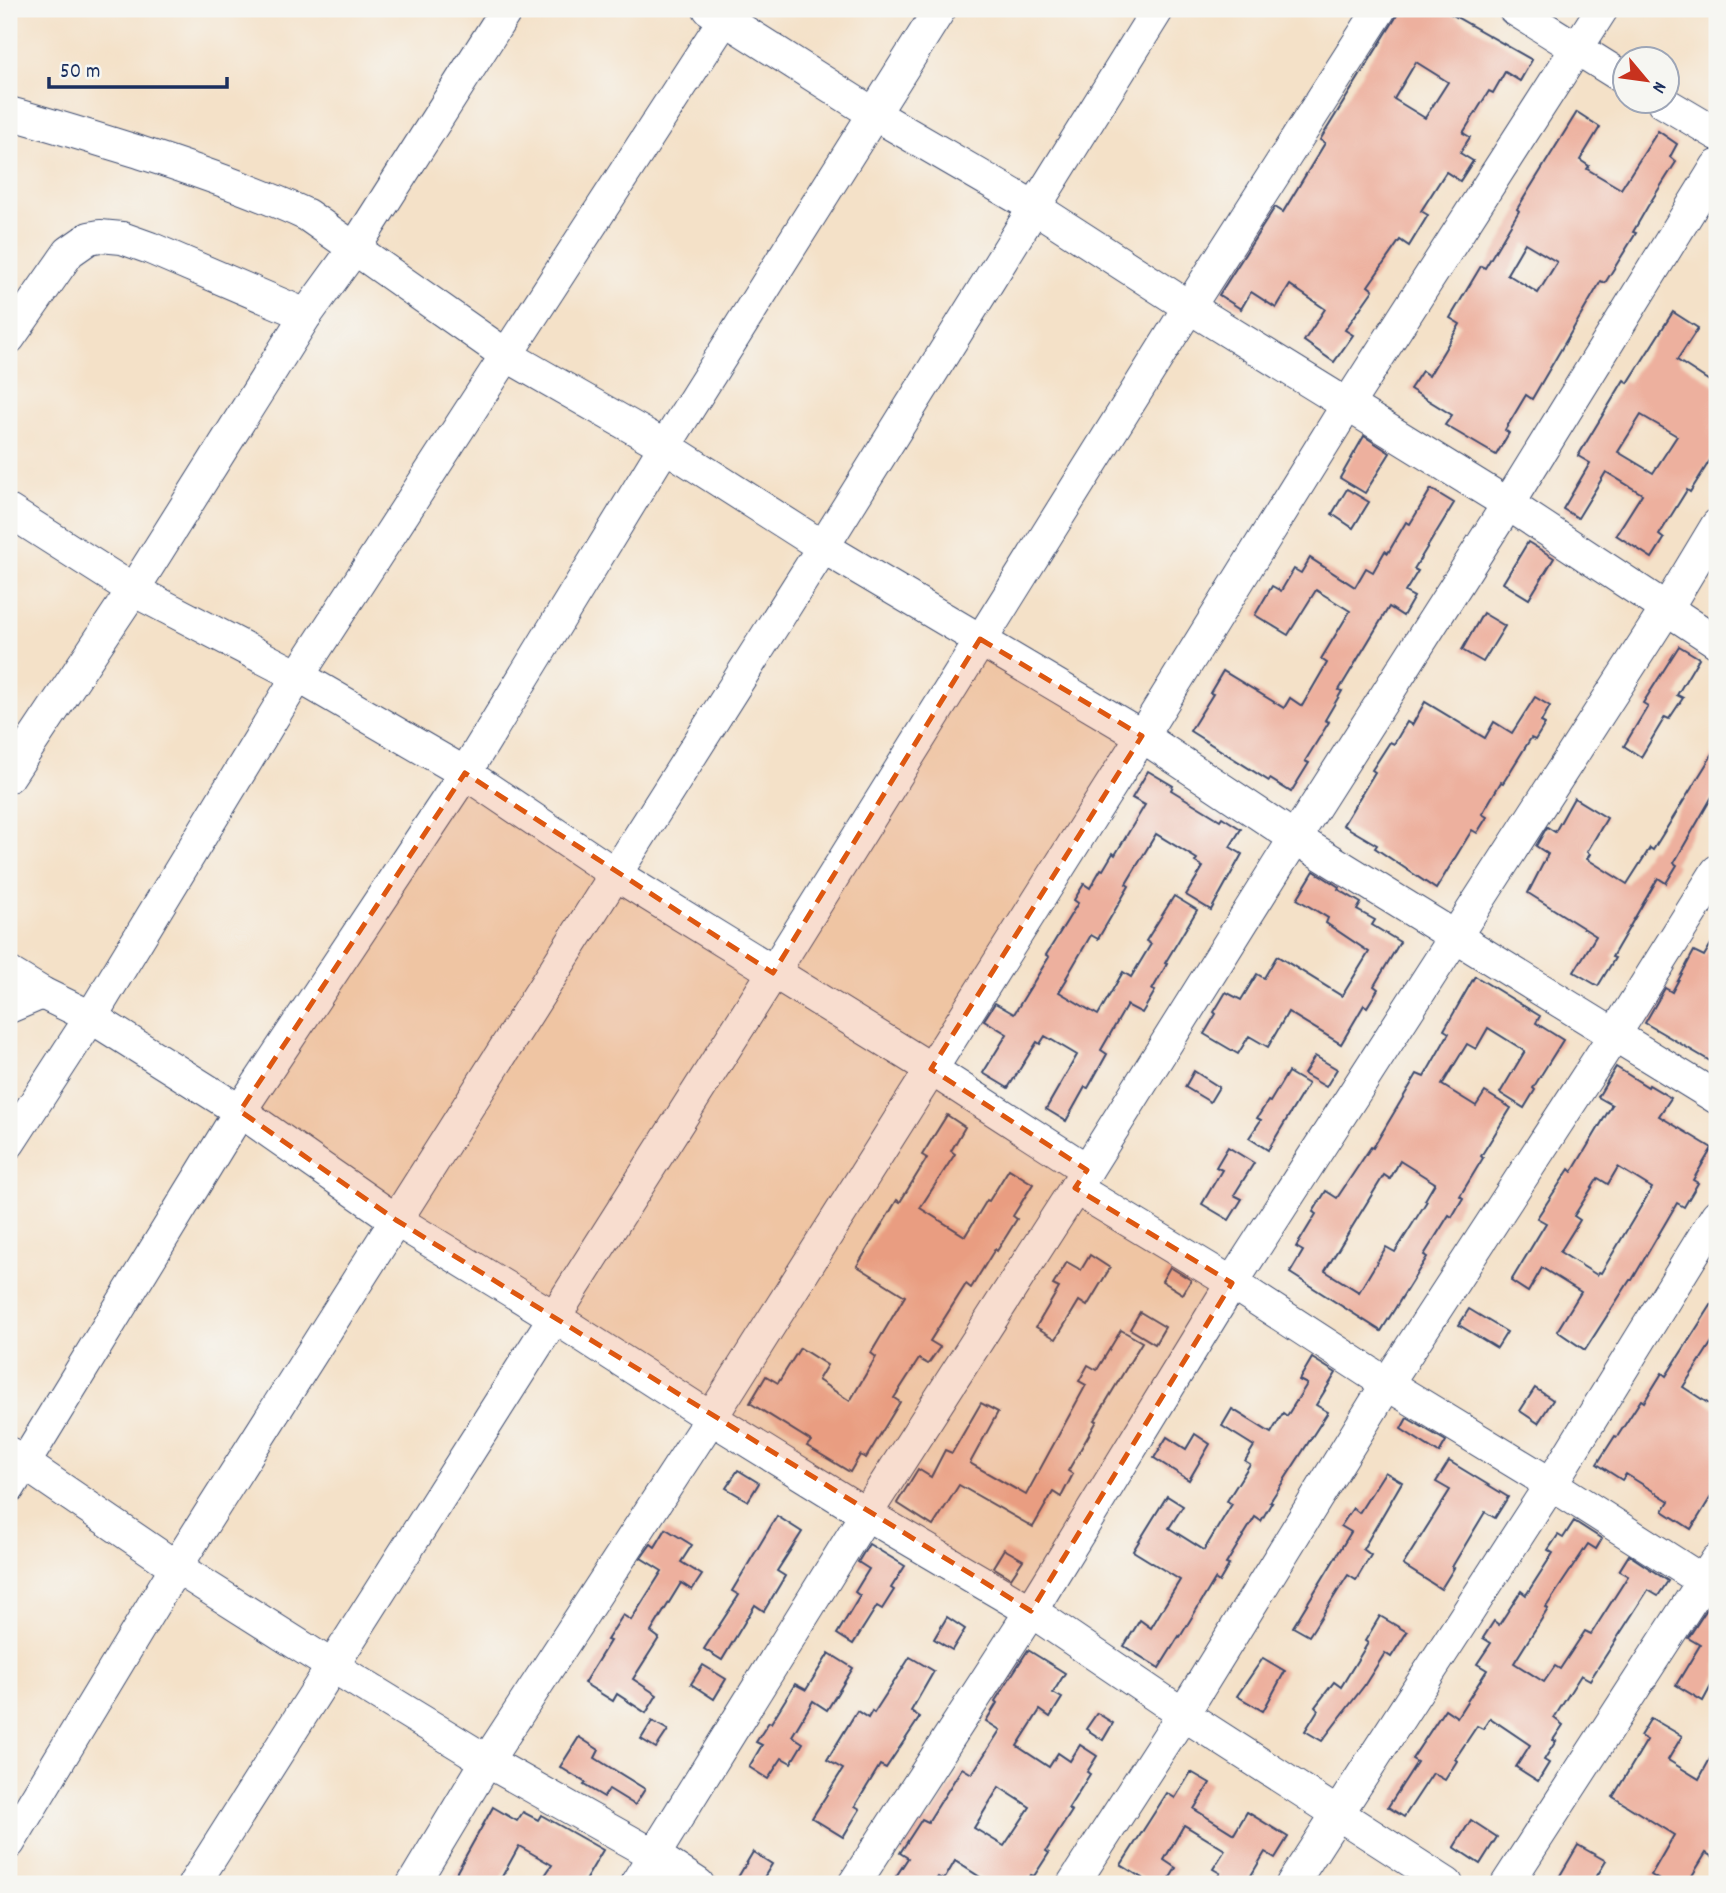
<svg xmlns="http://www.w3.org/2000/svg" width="1726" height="1893" font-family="Dekko,sans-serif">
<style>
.building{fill:#edb09e;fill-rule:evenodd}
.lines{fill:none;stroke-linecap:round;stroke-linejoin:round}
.minor-casing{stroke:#3c4a6e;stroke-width:34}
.minor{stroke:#fff;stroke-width:32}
.marked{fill:#de5710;fill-opacity:0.2;stroke:#de5710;stroke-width:5;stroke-dasharray:14 9;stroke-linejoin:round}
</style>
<rect width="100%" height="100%" fill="#f6f6f2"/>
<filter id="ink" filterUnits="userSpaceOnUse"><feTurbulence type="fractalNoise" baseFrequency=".0143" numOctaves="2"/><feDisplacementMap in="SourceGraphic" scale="14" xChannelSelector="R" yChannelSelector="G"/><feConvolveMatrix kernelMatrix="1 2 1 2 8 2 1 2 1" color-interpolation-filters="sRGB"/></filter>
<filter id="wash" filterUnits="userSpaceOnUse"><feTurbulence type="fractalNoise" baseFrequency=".00686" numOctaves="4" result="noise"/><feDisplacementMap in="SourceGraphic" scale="28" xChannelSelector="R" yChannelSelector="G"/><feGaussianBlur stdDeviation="1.57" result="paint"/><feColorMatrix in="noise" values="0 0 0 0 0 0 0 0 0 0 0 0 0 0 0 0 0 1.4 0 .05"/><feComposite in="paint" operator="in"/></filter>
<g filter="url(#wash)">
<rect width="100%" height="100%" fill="#f4e1c8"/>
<g id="blocks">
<g class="building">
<path d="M1400,9H1442L1532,60L1520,81L1505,72L1493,93L1489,91L1463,133L1470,137L1460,153L1473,161L1460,181L1446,172L1421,211L1428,215L1409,246L1400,240L1368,286L1373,290L1345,330L1353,335L1334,362L1304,341L1325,309L1290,285L1276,308L1251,292L1241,309L1219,295L1275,207L1283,212L1325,143L1320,140L1395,19ZM1416,62L1448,82L1425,118L1394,99Z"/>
<path d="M1577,112L1600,127L1580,160L1589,166L1587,169L1621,189L1658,131L1677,144L1670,157L1676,162L1648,206L1633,232L1636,233L1605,283L1601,281L1532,399L1526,395L1505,430L1509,433L1496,455L1445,425L1452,415L1410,389L1422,371L1429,376L1460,324L1450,318L1481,266L1485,268L1519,211L1517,209ZM1525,243L1557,262L1538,293L1507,274Z"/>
<path d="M1673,312L1698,328L1677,360L1717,386V449L1690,492L1687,490L1659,535L1664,539L1652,558L1616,535L1642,494L1606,472L1578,518L1563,509L1590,463L1578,456L1624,380L1628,383ZM1641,415L1677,436L1653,473L1618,452Z"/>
<polygon points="1364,436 1390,453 1365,493 1340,478"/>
<polygon points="1347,489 1369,502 1353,528 1332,514"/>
<polygon points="1431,489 1454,503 1414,569 1418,571 1405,592 1414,597 1403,616 1389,607 1339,690 1342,691 1325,720 1329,722 1305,761 1309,763 1291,792 1270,779 1269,781 1190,731 1213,694 1210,693 1223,671 1284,708 1290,698 1302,706 1327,663 1321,659 1350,611 1316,590 1288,635 1255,615 1272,586 1281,591 1294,569 1301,573 1310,558 1355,587 1366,568 1373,572 1385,551 1388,553 1406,522 1410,524"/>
<polygon points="1528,542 1554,558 1529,599 1503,583"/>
<polygon points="1483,613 1505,626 1483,662 1462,650"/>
<polygon points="1679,646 1699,658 1677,695 1683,698 1669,719 1665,717 1641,757 1624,746 1648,706 1643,703"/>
<polygon points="1535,697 1550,706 1541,722 1545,724 1535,740 1531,738 1503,783 1501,782 1482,814 1487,817 1477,833 1472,830 1436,889 1375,848 1377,845 1343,825 1375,772 1372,770 1390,742 1394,744 1407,722 1412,725 1425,702 1485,738 1494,722 1512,733"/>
<polygon points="1717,747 1717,788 1674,863 1677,865 1666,883 1658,878 1612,957 1615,958 1598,986 1574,972 1596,936 1528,893 1548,854 1536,846 1547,827 1555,832 1574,798 1607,818 1587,852 1590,854 1587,859 1627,884 1650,848 1653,850"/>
<polygon points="1148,771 1173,786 1171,790 1220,820 1222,817 1241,829 1230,847 1242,854 1211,910 1186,895 1203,867 1195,862 1197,859 1156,834 1126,884 1129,886 1098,939 1091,935 1066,978 1067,979 1059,992 1098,1015 1123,972 1131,977 1151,944 1146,941 1174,896 1197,910 1165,963 1167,964 1152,990 1155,991 1142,1013 1127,1005 1101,1050 1107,1054 1088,1088 1085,1087 1066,1121 1046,1109 1077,1055 1045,1036 1040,1044 1037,1042 1008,1088 983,1073 1007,1034 984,1020 995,1003 1014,1014 1049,957 1046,955 1078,903 1074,900 1084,884 1090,888 1101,869 1103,870 1113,853 1115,855 1145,805 1132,798"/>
<polygon points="1314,871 1339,887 1338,889 1361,903 1357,910 1375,920 1372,925 1400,942 1374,986 1378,989 1367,1007 1364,1005 1341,1044 1288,1012 1268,1047 1249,1036 1238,1054 1204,1034 1216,1014 1214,1012 1226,992 1241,1000 1257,974 1264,978 1277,956 1342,996 1369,952 1326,923 1328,918 1297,899"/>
<polygon points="1717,934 1717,1065 1645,1023 1665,988 1672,992 1694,951 1704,956"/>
<path d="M1475,976L1540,1016L1536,1023L1563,1040L1533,1088L1535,1090L1524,1108L1500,1093L1525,1051L1488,1028L1476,1049L1467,1044L1442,1085L1476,1106L1485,1092L1511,1108L1481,1156L1483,1158L1460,1196L1463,1198L1452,1217L1449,1215L1424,1255L1427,1257L1381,1331L1290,1273L1303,1251L1296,1247L1316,1214L1313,1212L1326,1191L1337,1198L1371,1147L1373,1148L1417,1074L1424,1077L1449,1033L1444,1030ZM1400,1161L1435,1183L1425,1200L1427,1201L1395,1252L1386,1247L1359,1292L1325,1271L1384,1175L1390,1179Z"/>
<polygon points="1315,1056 1337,1069 1326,1087 1304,1074"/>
<path d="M1616,1067L1648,1087L1649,1085L1671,1098L1659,1116L1712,1148L1693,1180L1698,1183L1684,1207L1677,1203L1632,1280H1630L1585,1350L1557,1331L1581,1292L1542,1268L1528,1292L1511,1281L1546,1223L1537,1218L1569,1169L1572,1172L1612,1105L1598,1097ZM1618,1167L1652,1188L1601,1273L1599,1272L1597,1275L1560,1252L1580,1220L1574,1216L1598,1178L1608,1184Z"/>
<polygon points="1194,1071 1219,1087 1210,1102 1185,1087"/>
<polygon points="1288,1072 1308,1084 1268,1150 1249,1138 1261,1120 1257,1118 1268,1101 1270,1102"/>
<polygon points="947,1115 965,1127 951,1151 955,1154 920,1208 965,1236 987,1200 989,1201 1009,1169 1033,1184 1013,1216 1017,1219 997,1251 995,1249 971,1288 966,1284 930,1341 940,1347 928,1364 919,1359 894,1398 900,1402 866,1458 860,1455 850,1472 807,1446 811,1441 750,1403 766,1376 778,1383 800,1348 827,1365 818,1380 850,1401 876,1357 871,1353 905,1296 857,1266 897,1200 900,1202 927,1158 922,1155"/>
<polygon points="1228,1147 1254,1163 1234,1195 1242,1199 1229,1220 1202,1204 1222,1170 1216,1167"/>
<polygon points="1090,1255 1110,1268 1087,1306 1079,1301 1056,1339 1036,1327 1059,1288 1053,1285 1067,1262 1081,1270"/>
<polygon points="1170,1267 1191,1280 1183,1294 1162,1281"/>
<polygon points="1717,1296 1717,1334 1683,1387 1717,1409 1717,1487 1691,1529 1663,1511 1669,1501 1626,1474 1622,1480 1597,1464 1615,1436 1617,1437 1641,1400 1644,1402 1662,1373 1666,1376"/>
<polygon points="1469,1309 1507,1332 1497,1348 1459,1325"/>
<polygon points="1140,1312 1165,1327 1155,1344 1130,1329"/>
<polygon points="1121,1330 1142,1342 1095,1420 1097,1421 1068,1471 1073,1474 1061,1497 1053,1492 1033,1527 959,1485 933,1526 897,1503 918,1469 931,1477 945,1450 952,1453 981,1403 998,1412 970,1463 1026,1495 1086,1385 1079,1381 1088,1365 1097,1370"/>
<polygon points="1312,1358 1336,1373 1316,1405 1328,1412 1270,1502 1272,1502 1261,1521 1255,1517 1226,1564 1229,1565 1219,1582 1215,1579 1180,1637 1179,1636 1159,1668 1124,1646 1140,1620 1151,1628 1180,1580 1133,1551 1167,1496 1183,1506 1169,1528 1204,1550 1232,1504 1227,1501 1250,1464 1245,1461 1254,1446 1222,1426 1232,1409 1271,1433 1283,1413 1287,1416 1307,1384 1299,1380"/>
<polygon points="1535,1388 1553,1400 1538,1423 1520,1411"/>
<polygon points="1407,1418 1446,1441 1439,1453 1401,1429"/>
<polygon points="1195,1434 1210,1444 1189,1480 1154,1458 1167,1437 1186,1449"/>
<polygon points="1449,1461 1508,1497 1495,1518 1485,1512 1452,1567 1454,1568 1441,1589 1403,1565 1450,1490 1436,1482"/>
<polygon points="738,1470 759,1483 748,1501 726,1488"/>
<polygon points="1385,1472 1402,1482 1363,1549 1371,1555 1356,1580 1348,1575 1309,1636 1293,1627 1351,1532 1341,1526 1353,1508 1359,1513"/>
<polygon points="777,1516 802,1532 777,1571 785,1576 764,1611 755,1605 722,1660 704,1649 739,1595 732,1591"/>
<polygon points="1574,1521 1602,1539 1596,1549 1588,1544 1546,1607 1548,1609 1514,1663 1544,1682 1555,1666 1560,1669 1585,1631 1591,1634 1628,1576 1619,1571 1629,1555 1668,1581 1658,1596 1648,1590 1590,1680 1581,1675 1554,1718 1563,1725 1553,1740 1556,1741 1544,1760 1549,1763 1538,1781 1516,1767 1530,1745 1490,1718 1483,1729 1477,1726 1455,1759 1457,1761 1445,1780 1433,1773 1404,1817 1388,1807 1417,1762 1412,1759 1445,1709 1457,1717 1487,1670 1477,1664 1491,1643 1483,1638 1494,1621 1499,1625 1521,1591 1526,1595 1553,1553 1548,1550 1558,1535 1563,1538"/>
<polygon points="666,1529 692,1545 681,1562 702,1575 692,1590 681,1583 651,1632 659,1638 633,1679 657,1695 646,1713 617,1694 613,1701 584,1683 610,1641 607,1640 623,1615 631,1620 662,1571 641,1558 651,1544 655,1547"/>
<polygon points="869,1544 905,1566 891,1588 894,1590 882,1609 877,1606 853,1644 837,1634 860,1596 855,1592 869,1569 858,1562"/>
<polygon points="1004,1549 1023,1560 1011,1578 993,1567"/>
<polygon points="1709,1606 1717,1608 1717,1675 1703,1701 1676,1685 1700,1645 1688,1638"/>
<polygon points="1380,1616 1407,1632 1391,1657 1385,1653 1364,1686 1322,1741 1305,1731 1318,1710 1315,1707 1334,1682 1341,1687 1368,1643 1365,1641"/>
<polygon points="947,1617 965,1629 952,1650 934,1639"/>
<path d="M1028,1650L1065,1673L1053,1693L1062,1698L1050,1717L1040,1710L1017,1746L1049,1767L1058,1753L1070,1761L1080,1745L1097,1756L1087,1772L1090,1774L1068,1809L1072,1811L1046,1851L1049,1853L1034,1876L1031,1875L1025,1884H991L955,1861L944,1880L938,1877L933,1884H891L908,1858L900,1853L922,1819L928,1822L962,1768L972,1774L1000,1730L986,1721L997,1703L995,1701ZM999,1787L1030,1807L1004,1846L974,1828Z"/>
<polygon points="829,1653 853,1668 827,1710 813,1701 792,1736 803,1743 791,1763 782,1758 768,1779 749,1767 762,1745 756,1742 769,1722 771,1723 795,1684 806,1690"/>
<polygon points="910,1657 934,1671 911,1711 920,1717 886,1768 880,1765 855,1806 860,1809 843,1837 812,1818 843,1769 827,1760 857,1711 868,1718 872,1711 874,1713"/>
<polygon points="1263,1658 1285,1671 1263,1711 1237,1696"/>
<polygon points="703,1665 726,1679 714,1699 691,1684"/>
<polygon points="1097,1713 1113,1723 1103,1740 1086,1729"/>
<polygon points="1651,1718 1682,1736 1668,1760 1699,1779 1717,1746 1717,1860 1706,1853 1687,1884 1666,1884 1651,1875 1674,1835 1613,1797 1647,1740 1640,1736"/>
<polygon points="652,1721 668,1730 656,1748 641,1739"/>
<polygon points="579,1737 599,1750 595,1758 645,1789 635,1805 609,1789 604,1797 584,1785 586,1783 560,1767"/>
<polygon points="1191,1772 1210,1783 1194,1809 1234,1834 1247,1812 1288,1837 1275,1858 1265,1852 1246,1884 1213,1884 1220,1873 1213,1869 1225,1850 1184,1825 1164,1860 1176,1868 1166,1884 1152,1884 1121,1865 1167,1793 1175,1798"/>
<polygon points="493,1807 517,1821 523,1812 538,1820 541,1815 603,1850 583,1884 539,1884 552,1865 519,1846 498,1884 450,1884"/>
<polygon points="1471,1820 1497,1837 1480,1864 1454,1847"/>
<polygon points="1578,1845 1606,1861 1592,1884 1555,1884"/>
<polygon points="753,1852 772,1864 760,1884 734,1884"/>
</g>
</g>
</g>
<g filter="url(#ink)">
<use href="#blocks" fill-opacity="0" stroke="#3c4a6e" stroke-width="2"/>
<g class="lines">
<g class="minor-casing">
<g id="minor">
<polyline points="709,9 874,114 1034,207 1189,307 1508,504 1717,642"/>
<polyline points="1514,9 1624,78"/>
<polyline points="1663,102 1717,134"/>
<path d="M9,113C53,125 97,139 142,153C198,171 253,190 307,215L506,355L665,446L823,547L1142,736L1295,838L1717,1098"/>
<polyline points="9,338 69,252 89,238 100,236 122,238 150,248 306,315"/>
<polyline points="9,511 133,590 298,676 465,773 615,874 931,1069 1087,1170"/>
<polyline points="9,776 133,590 306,315 354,249 507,9"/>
<polyline points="9,973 42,993 91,1017 240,1111 396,1220 554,1317 711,1418 866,1514 1031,1611 1183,1714 1447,1884"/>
<polyline points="9,1007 42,993"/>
<polyline points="9,1143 91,1017 298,676 731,9"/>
<polyline points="1075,1188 1232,1283 1387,1384 1551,1484 1717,1590"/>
<polyline points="9,1453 176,1567 332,1666 487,1761 654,1855 698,1884"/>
<polyline points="9,1488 240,1111 465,773 665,446 940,9"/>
<polyline points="9,1843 176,1567 823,547 1158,9"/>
<polyline points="194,1884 773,973 1189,307 1380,9"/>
<polyline points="413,1884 487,1761 711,1418 1142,736 1348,404 1602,9"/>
<polyline points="636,1884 866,1514 1087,1170 1295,838 1508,504 1717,166"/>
<polyline points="854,1884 1031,1611 1232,1283 1667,608 1717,525"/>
<polyline points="1073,1884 1183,1714 1387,1384 1615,1034 1717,871"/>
<polyline points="1292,1884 1551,1484 1717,1215"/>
<polyline points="1507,1884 1717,1560"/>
</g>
</g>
<use href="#minor" class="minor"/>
</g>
</g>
<path class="marked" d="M980,639L1142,736L931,1069L1087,1170L1075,1188L1232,1283L1031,1611L396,1220L240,1111L465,773L773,973Z"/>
<rect width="1726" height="1893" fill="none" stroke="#f6f6f2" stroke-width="35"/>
<g transform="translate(1646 80) rotate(119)"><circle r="33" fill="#f6f6f2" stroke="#9ea6b7" stroke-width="2"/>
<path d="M0-5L12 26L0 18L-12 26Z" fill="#c8321e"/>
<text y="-10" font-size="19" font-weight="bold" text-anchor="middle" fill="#1b2f5e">N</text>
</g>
<path d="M49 77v10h178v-10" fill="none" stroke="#1b2f5e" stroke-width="3.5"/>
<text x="60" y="77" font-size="21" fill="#1b2f5e" stroke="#f6f6f2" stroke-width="5" paint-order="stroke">50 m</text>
</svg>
